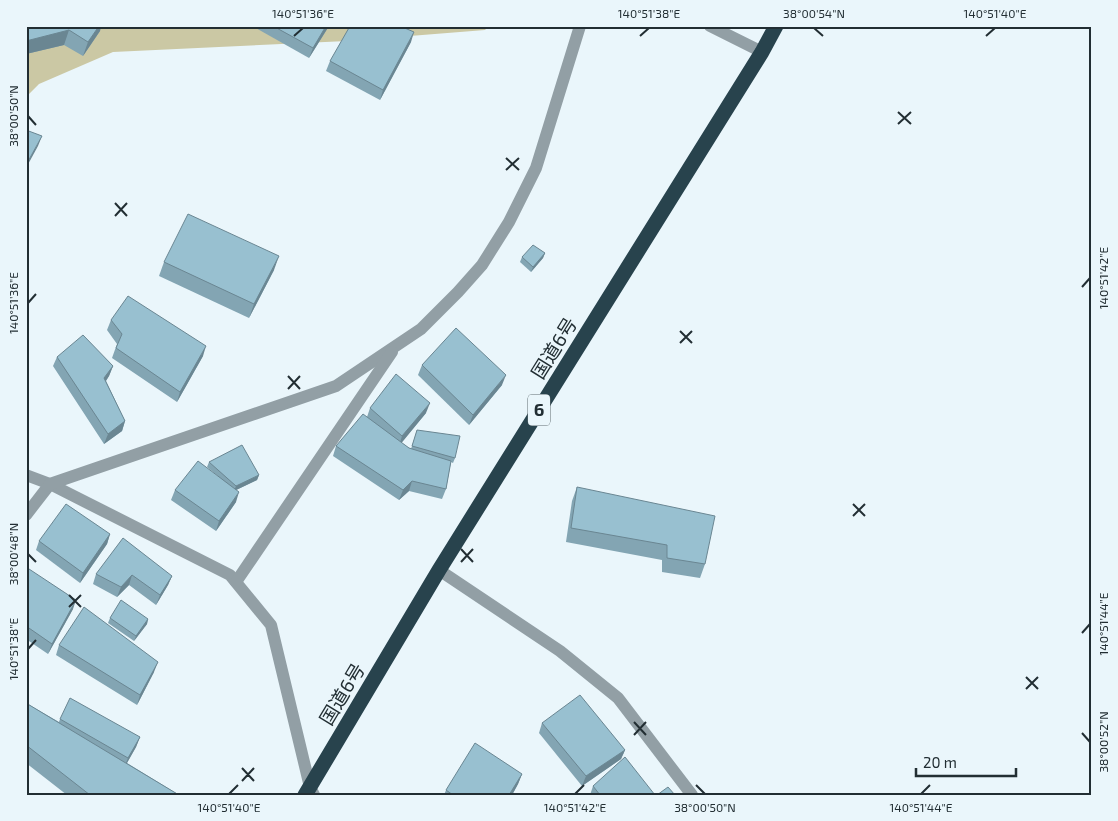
<svg xmlns="http://www.w3.org/2000/svg" width="1118" height="821" font-family="'Exo 2','Noto Sans JP',sans-serif">
<style>
.forest{fill:#cbc8a4}
.lines{fill:none;stroke-linecap:round;stroke-linejoin:round}
.minor{stroke:#929fa5;stroke-width:12}
.highway{stroke:#28434d;stroke-width:15}
.wall{fill:#83a5b3}
.shaded-wall{fill:#6a8692}
.building{fill:#98c0d0;stroke:#6a8692}
.ticks{fill:none;stroke:#222e33;stroke-width:2}
.labels{text-anchor:middle;stroke-width:4.5;stroke-linejoin:round;paint-order:stroke}
.shield{fill:#eaf6fb;stroke:#5e6a6f;stroke-width:1}
.shield-label{font-size:18px;font-weight:bold;fill:#222e33}
.street-label{font-size:19px;fill:#222e33;stroke:#eaf6fb}
.neatline{fill:none;stroke:#222e33;stroke-width:2}
.ticks-label{font-size:12px;text-anchor:middle;fill:#222e33}
</style>
<rect width="100%" height="100%" fill="#eaf6fb"/>
<polygon class="forest" points="26,26 489,26 485,30 347,41 113,52 39,84 26,97"/>
<g class="lines">
<g class="minor">
<polyline points="710,26 762,52"/>
<polyline points="26,475 50,484 230,575 271,625 310,787 314,795"/>
<polyline points="26,515 50,484 336,386 421,329 458,292 482,265 509,222 536,168 580,26"/>
<polyline points="439,570 560,651 618,698 692,795"/>
<polyline points="236,582 392,352"/>
</g>
<polyline class="highway" points="305,795 439,570 762,52 776,26"/>
</g>
<g class="wall">
<polygon points="26,26 101,26 100,31 83,56 64,45 26,54"/>
<polygon points="252,26 329,26 309,58"/>
<polygon points="411,42 380,100 326,71 330,61"/>
<polygon points="545,253 543,258 531,272 520,262 522,257"/>
<polygon points="164,262 274,270 249,318 159,276"/>
<polygon points="111,320 203,356 177,402 112,358 117,344 107,330"/>
<polygon points="57,357 113,366 109,376 106,381 125,421 122,431 104,444 53,366"/>
<polygon points="422,365 502,385 469,425 418,375"/>
<polygon points="370,408 426,413 401,443 411,449 417,430 455,458 453,463 451,462 446,489 442,499 409,491 399,500 333,456 336,446 367,417"/>
<polygon points="209,462 259,475 257,480 236,490 236,502 216,531 171,500 175,490 219,477 207,467"/>
<polygon points="577,487 705,564 700,578 662,572 662,560 566,542 572,501"/>
<polygon points="110,534 107,544 80,583 36,550 39,541"/>
<polygon points="26,567 73,609 48,654 26,639"/>
<polygon points="96,574 172,576 168,585 156,605 129,585 117,597 93,584"/>
<polygon points="110,618 148,619 147,624 134,641 108,623"/>
<polygon points="59,645 154,672 137,705 56,655"/>
<polygon points="26,703 59,722 60,719 140,737 136,747 127,763 179,795 67,795 26,763"/>
<polygon points="542,723 625,750 621,759 582,786 539,733"/>
<polygon points="522,774 518,784 512,795 444,795 446,790"/>
<polygon points="593,786 655,795 590,795"/>
</g>
<g class="shaded-wall">
<polygon points="99,26 101,26 100,31 83,56 88,42"/>
<polygon points="326,26 329,26 309,58 313,48"/>
<polygon points="69,30 64,45 26,54 26,41"/>
<polygon points="414,32 411,42 380,100 383,90"/>
<polygon points="42,136 38,146 26,168 26,165"/>
<polygon points="545,253 543,258 531,272 533,267"/>
<polygon points="279,256 274,270 249,318 254,304"/>
<polygon points="206,346 203,356 177,402 180,392"/>
<polygon points="113,366 109,376 101,388 104,378"/>
<polygon points="506,375 502,385 469,425 473,415"/>
<polygon points="430,403 426,413 399,446 402,436"/>
<polygon points="125,421 122,431 104,444 108,434"/>
<polygon points="259,475 257,480 234,491 236,486"/>
<polygon points="412,481 409,491 399,500 403,490"/>
<polygon points="239,492 236,502 216,531 219,521"/>
<polygon points="110,534 107,544 80,583 83,573"/>
<polygon points="132,575 129,585 117,597 121,587"/>
<polygon points="172,576 168,585 156,605 160,595"/>
<polygon points="76,600 73,609 48,654 52,644"/>
<polygon points="148,619 147,624 134,641 136,636"/>
<polygon points="158,662 154,672 137,705 140,695"/>
<polygon points="140,737 136,747 124,768 128,758"/>
<polygon points="625,750 621,759 582,786 586,776"/>
<polygon points="522,774 518,784 512,795 509,795"/>
</g>
<g class="building">
<polygon points="26,26 99,26 88,42 69,30 26,41"/>
<polygon points="273,26 326,26 313,48"/>
<polygon points="350,26 400,26 414,32 383,90 330,61"/>
<polygon points="26,130 42,136 26,165"/>
<polygon points="188,214 279,256 254,304 164,262"/>
<polygon points="533,245 545,253 533,267 522,257"/>
<polygon points="128,296 206,346 180,392 116,348 122,334 111,320"/>
<polygon points="456,328 506,375 473,415 422,365"/>
<polygon points="83,335 113,366 104,378 125,421 108,434 57,357"/>
<polygon points="396,374 430,403 402,436 370,408"/>
<polygon points="363,414 409,448 451,461 446,489 412,481 403,490 336,446"/>
<polygon points="417,430 460,436 455,458 412,446"/>
<polygon points="242,445 259,475 236,486 209,462"/>
<polygon points="198,461 239,492 219,521 175,490"/>
<polygon points="577,487 715,516 705,564 667,558 667,545 571,528"/>
<polygon points="66,504 110,534 83,573 39,541"/>
<polygon points="123,538 172,576 160,595 132,575 121,587 96,574"/>
<polygon points="26,567 76,600 52,644 26,626"/>
<polygon points="121,600 148,619 136,636 110,618"/>
<polygon points="84,607 158,662 140,695 59,645"/>
<polygon points="580,695 625,750 586,776 542,723"/>
<polygon points="70,698 140,737 128,758 60,719"/>
<polygon points="26,703 179,795 90,795 26,745"/>
<polygon points="475,743 522,774 509,795 453,795 446,790"/>
<polygon points="625,757 655,795 600,795 593,786"/>
<polygon points="668,787 675,795 657,795"/>
</g>
<path class="ticks" d="M814,28L823,36M294,36L303,28M640,36L649,28M986,36L995,28M898,112L911,124M28,116L36,125M898,124L911,112M506,158L519,170M506,170L519,158M115,203L127,216M115,216L127,203M1082,287L1090,278M28,303L36,294M680,331L692,343M680,343L692,331M288,376L300,389M288,389L300,376M853,504L865,516M853,516L865,504M461,549L473,562M28,554L36,562M461,562L473,549M69,595L81,607M69,607L81,595M1082,633L1090,624M28,649L36,640M1026,677L1038,689M1026,689L1038,677M634,722L646,735M1082,733L1090,742M634,735L646,722M242,768L254,781M242,781L254,768M696,785L705,794M229,794L238,785M575,794L584,785M921,794L930,785"/>
<g class="labels">
<rect class="shield" x="528" y="394.5" width="22" height="31" rx="4"/>
<g class="shield-label">
<text x="539" y="416">6</text>
</g>
<g class="street-label">
<text transform="translate(554 348) rotate(-58)" y="7">国道6号</text>
<text transform="translate(342 694) rotate(-59)" y="7">国道6号</text>
</g>
</g>
<rect width="1118" height="821" fill="none" stroke="#eaf6fb" stroke-width="55"/>
<path d="M916 768v8h100v-8" fill="none" stroke="#222e33" stroke-width="2.5"/>
<text x="923" y="768" font-size="15" fill="#222e33" stroke="#eaf6fb" stroke-width="4" paint-order="stroke">20 m</text>
<rect x="28" y="28" width="1062" height="766" class="neatline"/>
<g class="ticks-label">
<text x="303" y="18">140°51'36"E</text>
<text x="649" y="18">140°51'38"E</text>
<text x="814" y="18">38°00'54"N</text>
<text x="995" y="18">140°51'40"E</text>
<text transform="translate(14 116) rotate(-90)" y="4">38°00'50"N</text>
<text transform="translate(1104 278) rotate(-90)" y="4">140°51'42"E</text>
<text transform="translate(14 303) rotate(-90)" y="4">140°51'36"E</text>
<text transform="translate(14 554) rotate(-90)" y="4">38°00'48"N</text>
<text transform="translate(1104 624) rotate(-90)" y="4">140°51'44"E</text>
<text transform="translate(14 649) rotate(-90)" y="4">140°51'38"E</text>
<text transform="translate(1104 742) rotate(-90)" y="4">38°00'52"N</text>
<text x="229" y="812">140°51'40"E</text>
<text x="575" y="812">140°51'42"E</text>
<text x="705" y="812">38°00'50"N</text>
<text x="921" y="812">140°51'44"E</text>
</g>
</svg>
